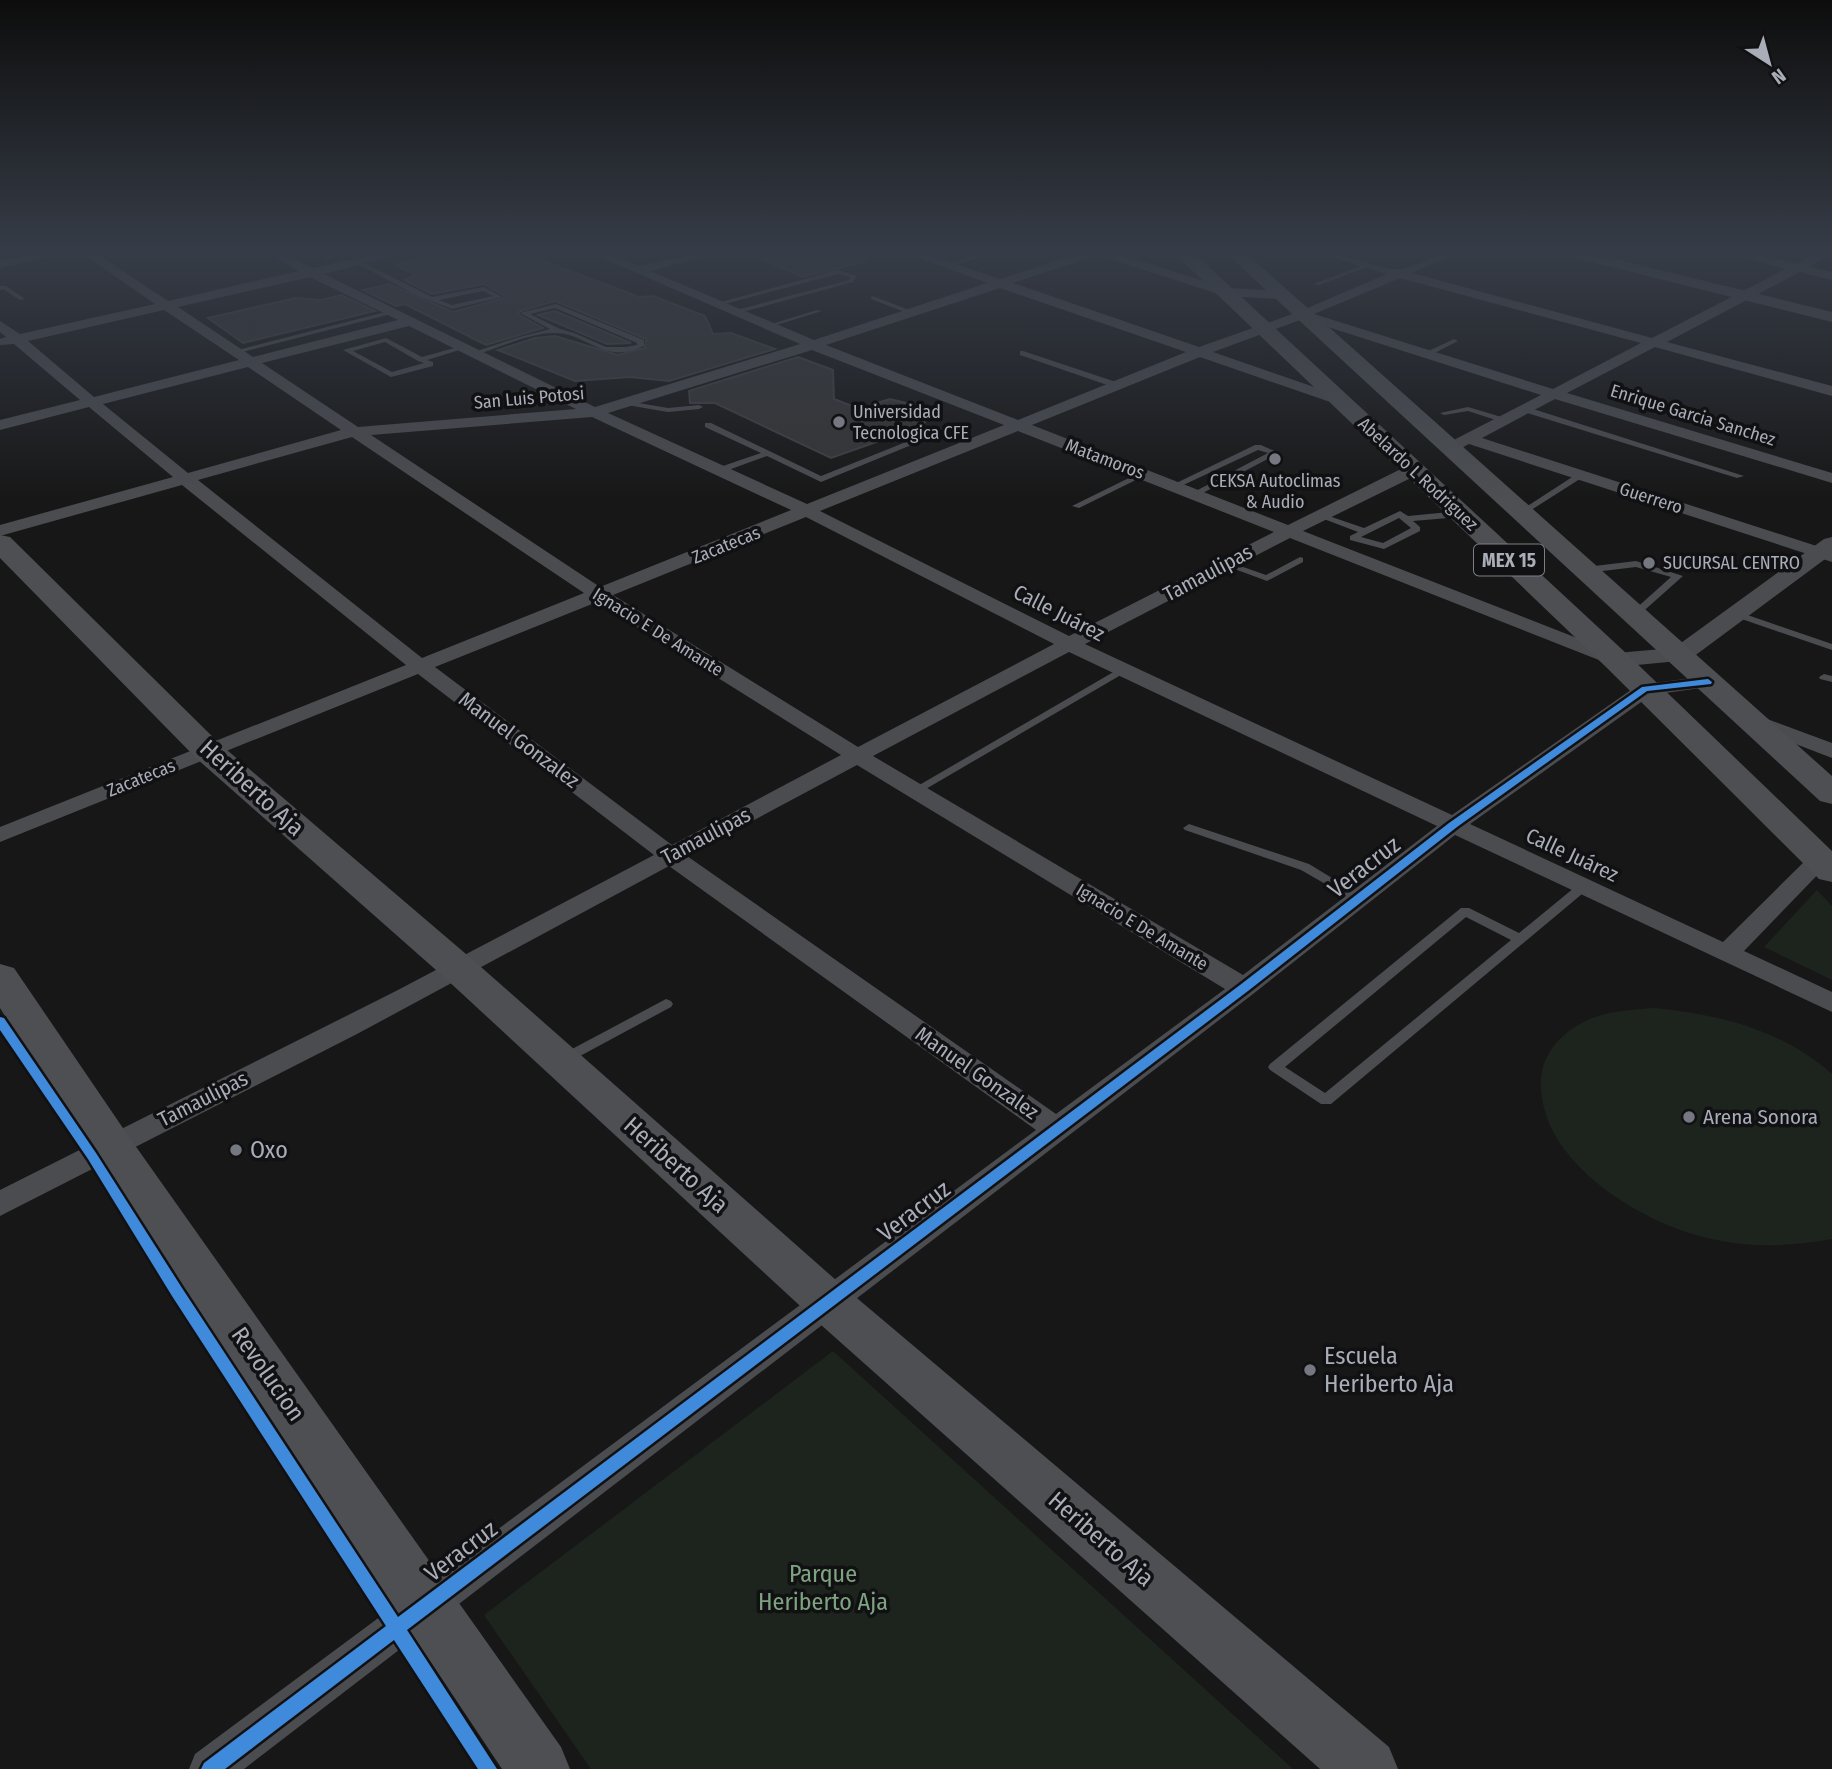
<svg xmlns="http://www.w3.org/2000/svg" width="1832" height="1769" font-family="'Fira Sans Condensed',sans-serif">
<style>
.green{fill:#1d241e}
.building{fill:#353536;stroke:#3f4043;stroke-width:2}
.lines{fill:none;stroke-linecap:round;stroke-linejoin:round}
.service{fill:#4b4c50;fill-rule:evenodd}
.minor{fill:#4b4c50;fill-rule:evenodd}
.tertiary{fill:#4b4c50;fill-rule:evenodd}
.primary{fill:#4d4f52;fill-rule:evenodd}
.cycleway-casing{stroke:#111113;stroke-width:5}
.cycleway{fill:#408adc;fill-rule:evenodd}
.poi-dot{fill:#757880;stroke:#111113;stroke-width:2.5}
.labels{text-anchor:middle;stroke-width:7;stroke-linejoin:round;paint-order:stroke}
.far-street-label{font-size:18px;fill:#a8adb8;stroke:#111113}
.far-poi-label{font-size:18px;fill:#a8adb8;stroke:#111113;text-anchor:start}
.shield{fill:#111113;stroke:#7b7e86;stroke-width:2}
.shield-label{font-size:19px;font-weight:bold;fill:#a8adb8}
.street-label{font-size:21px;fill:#a8adb8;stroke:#111113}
.poi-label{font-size:21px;fill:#a8adb8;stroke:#111113;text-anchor:start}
.near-street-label{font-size:24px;fill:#a8adb8;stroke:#111113}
.near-poi-label{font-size:24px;fill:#a8adb8;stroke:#111113;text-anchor:start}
.near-park-label{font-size:24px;fill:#7fa381;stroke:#111113}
</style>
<rect width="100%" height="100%" fill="#171717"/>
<g class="green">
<polygon points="1817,890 1832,906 1832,980 1764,947"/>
<path d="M1654,1008C1718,1014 1783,1030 1832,1074V1239C1777,1249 1728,1248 1675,1228C1616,1205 1538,1151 1541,1080C1542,1055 1560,1034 1582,1023C1604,1011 1630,1010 1654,1008Z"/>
<polygon points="833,1351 1293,1769 591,1769 484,1615"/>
</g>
<g class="building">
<polygon points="448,253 469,253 483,260 523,253 639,297 653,296 705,316 713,334 731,333 775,349 669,381 630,377 575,381 498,350 535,338 555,336 618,355 645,348 646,339 555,301 518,312 519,315 543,328 486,345 405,304 396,306 363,290 389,284 453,312 504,298 503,295 484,284 432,294 404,280 416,275 395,265"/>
<polygon points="747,253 866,253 867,261 803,277"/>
<polygon points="341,295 375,311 243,343 208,318 296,298 321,300"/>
<polygon points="555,311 631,343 607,344 538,315"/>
<polygon points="798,357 833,370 834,399 852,406 864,407 890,399 935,410 922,426 831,458 715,403 690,403 689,391"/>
</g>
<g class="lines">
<g class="service">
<polygon points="337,253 349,253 326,259 323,257"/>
<polygon points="984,253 986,256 947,267 944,265"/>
<path d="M358,260L432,297L484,287L502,297L452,309L414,294L356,263ZM483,291L493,296L452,305L439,300Z"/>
<polygon points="1367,264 1372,265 1319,285 1314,284"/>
<polygon points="838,270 857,276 853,282 735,314 732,312 733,311 849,280 850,277 838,274 717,306 714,304"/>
<polygon points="0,286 6,286 25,299 20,300 3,289 0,290"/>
<polygon points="873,296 914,312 915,313 910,314 871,299 871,297"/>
<path d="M556,304L644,340V346C604,366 588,333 555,333C528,333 500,348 475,355L471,353L516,338L550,329L520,313ZM555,308L637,343V345L626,347H606L574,333L560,329L530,314Z"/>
<polygon points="393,310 396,312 395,313 234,354 230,352"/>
<polygon points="817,310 822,311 770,327 765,326"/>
<path d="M386,338L422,357L465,345L469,347L427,360L433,362V366L391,377L343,350ZM385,342L418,361L424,363L392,372L353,351Z"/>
<polygon points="1454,339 1458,341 1456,342 1427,357 1420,355"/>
<polygon points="1023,351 1122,384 1123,386 1116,388 1020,355 1020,351"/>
<polygon points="621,400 668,408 699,405 703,407 699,409 668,412 621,404"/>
<polygon points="1468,407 1508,419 1509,421 1505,423 1468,411 1444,415 1440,413"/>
<polygon points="1524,408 1530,408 1744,476 1737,478 1524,412"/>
<polygon points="705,423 711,423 821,476 941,428 948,430 821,482 767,456 723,472 717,472 717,468 761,453 705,427"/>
<polygon points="1255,445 1261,445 1279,453 1197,496 1190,494 1268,453 1258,450 1177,488 1170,486"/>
<polygon points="1141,472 1148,474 1079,508 1072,506"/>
<polygon points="1580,472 1583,473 1583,477 1525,514 1518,512"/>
<path d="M1400,511L1408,516L1460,511L1464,514L1460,517L1413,521L1420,527V531L1384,549L1350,540V536L1358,532L1316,516L1320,513L1364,528ZM1399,518L1411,528L1383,543L1361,537Z"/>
<polygon points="1300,557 1303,558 1303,562 1267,581 1221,564 1226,561 1266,575"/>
<polygon points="1636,561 1683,576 1638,616 1632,616 1632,612 1671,577 1636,567 1586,573 1581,570 1586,567"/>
<polygon points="1736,611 1832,644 1832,650 1733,616 1733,612"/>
<polygon points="1122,667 1127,670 1126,672 919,793 911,793 909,791"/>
<polygon points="1824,674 1832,676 1832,682 1820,679 1819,677"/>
<polygon points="1189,824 1309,864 1365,898 1359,902 1355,901 1301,870 1185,830 1183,828"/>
<path d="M1584,882L1588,883L1590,886L1588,889L1331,1104H1321L1270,1070L1268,1067L1270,1064L1461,908H1469L1519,933L1580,883ZM1466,917L1511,940L1325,1093L1285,1067Z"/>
<polygon points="666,999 671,1001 673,1004 671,1007 569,1062 559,1062 557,1059 559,1056"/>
</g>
<g class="minor">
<polygon points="38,253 64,253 0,268 0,260"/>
<path d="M82,253H96L168,301L299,271L266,253H282L313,268L382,253H404L324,274L595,407L800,344L591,253H608L639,266L697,253H720L650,271L814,340L987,283L906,253H924L1000,279L1080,253H1115L1226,288L1281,291L1288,295L1281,299L1225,296L1097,255L1013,283L1199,347L1298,312L1387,274L1319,253C1344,253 1383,271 1399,269C1420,267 1434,253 1457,253L1412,273L1652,338L1786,269L1728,253H1750L1796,264L1818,253H1832L1810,267L1832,272V280L1800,272L1667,342L1832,386V396L1655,347L1567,393L1832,473V483L1555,399L1482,438L1832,551V562L1469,444L1456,451H1444V445L1541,395L1303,319L1213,352L1346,398V404H1336L1200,357L1032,425L1288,525L1407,466H1419V474L1303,531L1623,656L1626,660L1623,664H1609L1290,538L1085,644L1452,815L1638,685L1708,676L1715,678L1718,682L1715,686L1651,695L1470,824L1723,942L1812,854H1828L1832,859L1828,864L1744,951L1832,992V1012L1455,835L1253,994L244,1769H189L195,1754L1036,1130L669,866L357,1034L0,1216V1190L396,991L654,855L418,674L0,842V827L406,665L182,485L0,536V525L173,477L89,407L0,430V420L80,400L14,344L0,345V339L6,337L0,332V321L20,334L155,304ZM310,277L398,320L253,357L178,307ZM1400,278L1641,343L1553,389L1314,314ZM1000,288L1186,352L1018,420L826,345ZM164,310L239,360L94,397L28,341ZM409,326L576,409L358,427L262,363ZM812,350L1004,425L807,504L608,413ZM248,367L341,430L188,473L103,404ZM592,417L791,510L600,587L371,435ZM1018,431L1274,532L1069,636L820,511ZM352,437L584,593L422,658L198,480ZM806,517L1054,644L858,747L613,595ZM597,602L841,755L672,845L435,667ZM1069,652L1437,826L1243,975L873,756ZM857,765L1225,989L1056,1114L687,856Z"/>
<polygon points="1751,713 1832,743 1832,758 1743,724 1740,719"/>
</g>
<g class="tertiary">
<polygon points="1564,253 1590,253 1832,312 1832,322 1567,256"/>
<polygon points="1832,537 1832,554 1689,660 1616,667 1607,665 1604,660 1607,655 1616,653 1674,648 1824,539"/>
</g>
<g class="primary">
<polygon points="1174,253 1194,253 1627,654 1832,851 1832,882 1819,879 1605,666"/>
<polygon points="1226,253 1246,253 1832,776 1832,804 1820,801"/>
<polygon points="0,535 10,537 220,744 473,960 845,1288 1389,1747 1398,1769 1320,1769 811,1316 445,978 196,758 0,558"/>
<polygon points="0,964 14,968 127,1134 561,1747 570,1769 502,1769 95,1158 0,1008"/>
</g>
<g class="cycleway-casing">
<polygon id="cycleway" points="1708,679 1712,682 1711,684 1647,691 1457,827 1248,991 407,1630 497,1769 478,1769 394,1640 225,1769 201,1769 204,1763 386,1626 172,1296 88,1159 0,1030 0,1017 4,1018 96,1153 182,1288 398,1617 1240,985 1449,823 1642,687"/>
</g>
<use href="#cycleway" class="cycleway"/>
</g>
<linearGradient id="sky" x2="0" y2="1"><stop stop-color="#0d0d0d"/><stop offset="0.5" stop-color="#363c47"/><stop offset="1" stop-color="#363c47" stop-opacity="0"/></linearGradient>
<rect width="1832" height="501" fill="url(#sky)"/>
<g class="poi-dot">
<circle cx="839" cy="422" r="7"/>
<circle cx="1275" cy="459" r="7"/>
<circle cx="1649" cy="563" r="7"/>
<circle cx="1689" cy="1117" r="7"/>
<circle cx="236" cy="1150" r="7"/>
<circle cx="1310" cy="1370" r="7"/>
</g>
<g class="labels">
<g class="far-street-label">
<text transform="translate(529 398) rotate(-5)" y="6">San Luis Potosi</text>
<text transform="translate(1693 415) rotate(17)" y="6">Enrique Garcia Sanchez</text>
<text transform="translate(1105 459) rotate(21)" y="6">Matamoros</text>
<text transform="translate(1418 474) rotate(43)" y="6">Abelardo L Rodriguez</text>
<text transform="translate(1651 498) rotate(18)" y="6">Guerrero</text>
<text transform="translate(726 545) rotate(-22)" y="6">Zacatecas</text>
<text transform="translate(658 632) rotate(32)" y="6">Ignacio E De Amante</text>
<text transform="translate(141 778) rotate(-22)" y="6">Zacatecas</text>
<text transform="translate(1142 927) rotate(31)" y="6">Ignacio E De Amante</text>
</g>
<g class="far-poi-label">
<text x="853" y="418">Universidad<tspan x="853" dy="21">Tecnologica CFE</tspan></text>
<text x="1275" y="487" text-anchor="middle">CEKSA Autoclimas<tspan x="1275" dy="21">&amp; Audio</tspan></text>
<text x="1663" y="569">SUCURSAL CENTRO</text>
</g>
<rect class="shield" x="1474" y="544.5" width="70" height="31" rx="5"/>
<g class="shield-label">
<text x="1509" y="567">MEX 15</text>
</g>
<g class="street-label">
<text transform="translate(1208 573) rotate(-28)" y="7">Tamaulipas</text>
<text transform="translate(1059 613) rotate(27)" y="7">Calle Juárez</text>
<text transform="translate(519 740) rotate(37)" y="7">Manuel Gonzalez</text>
<text transform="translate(706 836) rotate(-28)" y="7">Tamaulipas</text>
<text transform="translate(1572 855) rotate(25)" y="7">Calle Juárez</text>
<text transform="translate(977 1073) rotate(35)" y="7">Manuel Gonzalez</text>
<text transform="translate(203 1099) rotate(-27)" y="7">Tamaulipas</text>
</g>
<g class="poi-label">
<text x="1703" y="1124">Arena Sonora</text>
</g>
<g class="near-street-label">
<text transform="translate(252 788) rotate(42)" y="8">Heriberto Aja</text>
<text transform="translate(1364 867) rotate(-38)" y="8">Veracruz</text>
<text transform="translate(676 1165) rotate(42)" y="8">Heriberto Aja</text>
<text transform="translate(914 1211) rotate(-37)" y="8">Veracruz</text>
<text transform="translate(268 1374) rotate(55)" y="8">Revolucion</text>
<text transform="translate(1101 1539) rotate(41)" y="8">Heriberto Aja</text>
<text transform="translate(461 1551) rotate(-37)" y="8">Veracruz</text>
</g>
<g class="near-poi-label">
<text x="250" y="1158">Oxo</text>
<text x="1324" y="1364">Escuela<tspan x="1324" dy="28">Heriberto Aja</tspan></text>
</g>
<g class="near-park-label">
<text x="823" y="1582">Parque<tspan x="823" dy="28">Heriberto Aja</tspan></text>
</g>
</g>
<g transform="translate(1769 63) rotate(144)" stroke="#111113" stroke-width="5" paint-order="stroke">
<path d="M0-5L12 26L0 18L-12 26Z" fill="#a8adb8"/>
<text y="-10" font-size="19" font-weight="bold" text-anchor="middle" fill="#a8adb8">N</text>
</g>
</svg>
